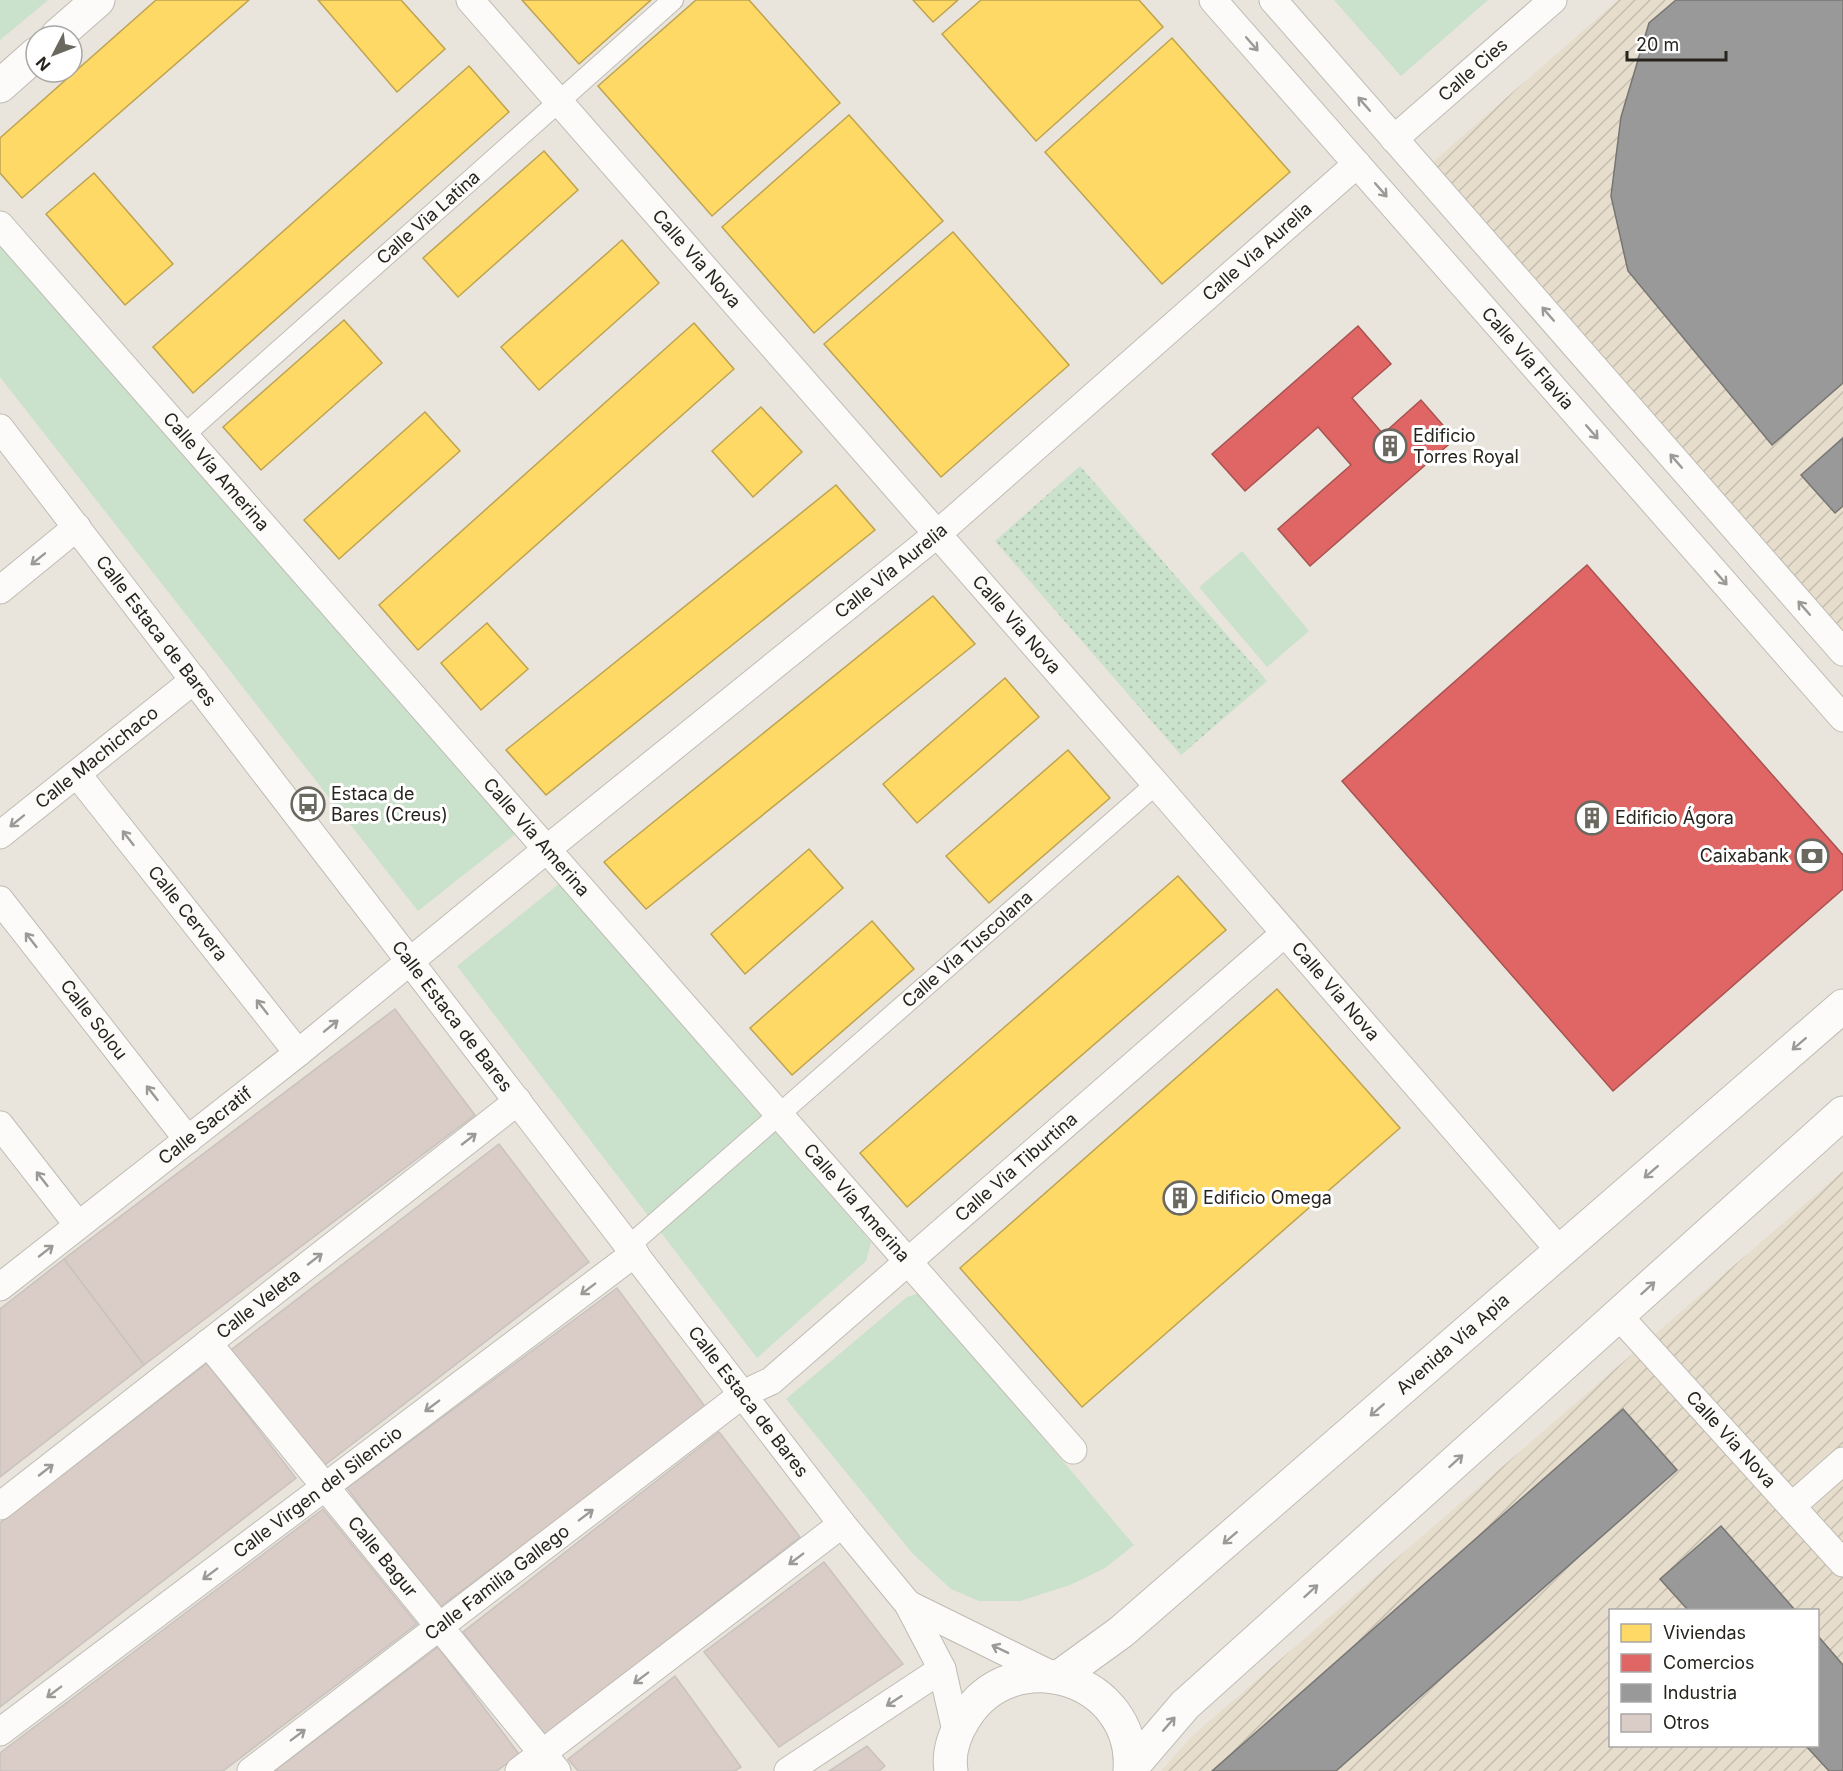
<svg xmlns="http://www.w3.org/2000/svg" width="1843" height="1771" font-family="Inter,sans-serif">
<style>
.industrial{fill:url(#industrial-furrows);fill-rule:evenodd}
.grass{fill:url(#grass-dots)}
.park{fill:#cae1cb}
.homes{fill:#ffd966;stroke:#bea350;stroke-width:1.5}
.shops{fill:#e06666;stroke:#a85250;stroke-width:1.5}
.industry{fill:#999;stroke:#777674;stroke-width:1.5}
.building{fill:#daccc6;stroke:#c9c3be;stroke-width:1.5}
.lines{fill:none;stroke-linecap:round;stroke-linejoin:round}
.pedestrian-casing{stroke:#bfbcb4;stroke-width:22}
.minor-casing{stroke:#bfbcb4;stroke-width:29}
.tertiary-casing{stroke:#bfbcb4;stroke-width:35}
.pedestrian{stroke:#fcfbfa;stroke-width:20}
.minor{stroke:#fcfbfa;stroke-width:27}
.tertiary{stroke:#fcfbfa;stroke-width:33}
.oneway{stroke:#9c9a97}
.labels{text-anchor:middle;stroke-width:6;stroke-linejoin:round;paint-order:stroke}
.street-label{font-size:18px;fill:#27241e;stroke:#fff}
.poi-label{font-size:18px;fill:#27241e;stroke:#fff;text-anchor:start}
</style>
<defs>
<pattern id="industrial-furrows" width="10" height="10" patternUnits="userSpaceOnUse" patternTransform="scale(1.5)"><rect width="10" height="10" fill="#e6ddcc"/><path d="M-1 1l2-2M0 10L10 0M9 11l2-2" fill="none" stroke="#c5beaf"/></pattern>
<pattern id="grass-dots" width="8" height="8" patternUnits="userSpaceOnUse" patternTransform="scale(1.5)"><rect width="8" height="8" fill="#cae1cb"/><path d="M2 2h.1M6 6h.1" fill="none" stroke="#aec1ae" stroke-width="1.8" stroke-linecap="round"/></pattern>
</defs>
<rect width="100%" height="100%" fill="#e9e5dc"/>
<g class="industrial">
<polygon points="1618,0 1843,0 1843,631 1432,163"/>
<path d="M1843,1171V1771H1161L1191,1737ZM1610,1610H1818V1746H1610Z"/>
</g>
<polygon class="grass" points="1080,466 1267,681 1181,755 995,541"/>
<g class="park">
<polygon points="0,0 48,0 0,40"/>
<polygon points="1334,0 1488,0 1401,76"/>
<polygon points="0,241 518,832 418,911 0,377"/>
<polygon points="1242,551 1309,631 1267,667 1199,587"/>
<polygon points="559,884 871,1242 866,1261 757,1358 457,966"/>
<polygon points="920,1293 1134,1545 1105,1568 1070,1585 1020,1601 979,1601 951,1589 913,1554 786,1399 907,1297"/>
</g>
<g class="homes">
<polygon points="156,0 249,0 22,198 0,173 0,138"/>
<polygon points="318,0 401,0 445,49 397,92"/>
<polygon points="522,0 651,0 579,64"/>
<polygon points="696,0 749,0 840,103 712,216 598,86"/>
<polygon points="913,0 958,0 933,22"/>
<polygon points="981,0 1139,0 1163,27 1036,141 942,34"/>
<polygon points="1172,38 1290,172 1162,284 1045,152"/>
<polygon points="469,66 509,112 193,393 153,347"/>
<polygon points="849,115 943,221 814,333 722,227"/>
<polygon points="544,151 578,190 458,297 423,258"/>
<polygon points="94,173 173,264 125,305 46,214"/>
<polygon points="953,232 1069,365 941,477 824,344"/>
<polygon points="622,240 659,283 539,390 501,347"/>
<polygon points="344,320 382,363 261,470 223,427"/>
<polygon points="694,323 734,369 418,650 379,605"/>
<polygon points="761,407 802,452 753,497 712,451"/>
<polygon points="425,412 460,451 339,559 304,520"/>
<polygon points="836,485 875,530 546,795 506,750"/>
<polygon points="933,596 975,644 646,909 604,862"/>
<polygon points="487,623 528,669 481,710 441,663"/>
<polygon points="1005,678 1039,717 917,823 883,784"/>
<polygon points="1068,750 1110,798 989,903 946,856"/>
<polygon points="809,849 843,888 745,974 711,934"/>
<polygon points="1178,876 1226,930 907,1207 860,1153"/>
<polygon points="872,921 914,969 792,1075 750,1028"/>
<polygon points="1277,989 1400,1128 1082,1407 960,1268"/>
</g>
<g class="shops">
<polygon points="1358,326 1391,364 1352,398 1383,434 1421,400 1455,439 1310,566 1278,529 1351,465 1318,427 1245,491 1212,454"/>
<polygon points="1587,565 1843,855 1843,889 1613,1091 1342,781"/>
</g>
<g class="industry">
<polygon points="1676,0 1843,0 1843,383 1772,445 1628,271 1611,196 1621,117 1649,23"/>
<polygon points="1843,438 1843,506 1835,513 1801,475"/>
<polygon points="1623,1409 1677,1470 1336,1771 1212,1771"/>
<polygon points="1721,1526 1795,1610 1688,1610 1660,1579"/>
<polygon points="1818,1636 1843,1665 1843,1771 1829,1771 1806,1746 1818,1746"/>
</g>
<g class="building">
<polygon points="395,1009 475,1115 144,1365 64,1259"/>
<polygon points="499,1144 589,1262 321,1468 231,1350"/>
<polygon points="64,1259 144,1365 0,1477 0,1309"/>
<polygon points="617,1288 707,1409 437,1609 347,1488"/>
<polygon points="207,1363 296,1478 0,1707 0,1523"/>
<polygon points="719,1432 800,1537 544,1736 463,1632"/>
<polygon points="323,1509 417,1624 223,1771 0,1771 0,1753"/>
<polygon points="824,1562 903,1664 779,1747 704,1652"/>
<polygon points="438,1647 519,1754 497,1771 274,1771"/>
<polygon points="675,1676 741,1767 735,1771 578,1771 568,1759"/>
<polygon points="867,1746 885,1766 879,1771 829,1771"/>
</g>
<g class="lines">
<g class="pedestrian-casing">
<g id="pedestrian">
<path id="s1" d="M184,435L673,0"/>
<path id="s2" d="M629,1246L1156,784"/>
</g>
</g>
<g class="minor-casing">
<g id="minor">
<path id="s3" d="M470,0L1156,784L1560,1251"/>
<path id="s4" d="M1213,0L1843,718"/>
<polyline points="1273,0 1843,652"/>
<path id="s5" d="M1394,139L1553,0"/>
<path id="s6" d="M0,225L1073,1450"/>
<path id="s7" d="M0,428L842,1524L908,1604L942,1669L956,1731"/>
<polyline points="0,590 77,527"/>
<path id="s8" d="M77,774L298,1053"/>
<path id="s9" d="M0,835L194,680"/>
<path id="s10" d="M0,900L188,1140"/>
<polyline points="0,1125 78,1225"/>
<path id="s11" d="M0,1287L298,1053L547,849L936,535L1357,164"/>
<path id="s12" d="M1618,1315L1843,1563"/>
<path id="s13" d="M208,1343L557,1771"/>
<path id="s14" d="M0,1506L518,1101"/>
<polyline points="1792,1506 1843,1461"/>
<polyline points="908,1604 1052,1675"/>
<path id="s15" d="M0,1732L635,1253"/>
<path id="s16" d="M251,1771L743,1394L771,1381L1285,933"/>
<polyline points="519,1771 842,1524"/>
<polyline points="788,1771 942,1669"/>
</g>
</g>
<g class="tertiary-casing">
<g id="tertiary">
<polyline points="57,36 98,0"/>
<polyline points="0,86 36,54"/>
<path id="s17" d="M1059,1677L1121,1632L1843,1006"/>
<polyline points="1131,1768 1185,1705 1843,1113"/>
<path d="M951,1771C948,1752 954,1735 964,1719C1012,1639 1137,1678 1130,1771"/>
</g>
</g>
<use href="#pedestrian" class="pedestrian"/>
<use href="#minor" class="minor"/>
<use href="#tertiary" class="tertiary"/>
</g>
<defs><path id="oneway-shaft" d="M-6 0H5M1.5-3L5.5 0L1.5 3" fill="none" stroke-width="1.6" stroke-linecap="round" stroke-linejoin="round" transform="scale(1.5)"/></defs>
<g class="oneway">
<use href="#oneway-shaft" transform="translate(1252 44) rotate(49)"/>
<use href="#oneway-shaft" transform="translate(1364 104) rotate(-131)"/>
<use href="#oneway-shaft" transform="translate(1381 190) rotate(49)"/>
<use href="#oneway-shaft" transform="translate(1548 314) rotate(-131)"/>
<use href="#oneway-shaft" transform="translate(1592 432) rotate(49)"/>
<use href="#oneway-shaft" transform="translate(1676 461) rotate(-131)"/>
<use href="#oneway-shaft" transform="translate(38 559) rotate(141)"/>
<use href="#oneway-shaft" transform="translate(1721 578) rotate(49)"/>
<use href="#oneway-shaft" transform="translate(1804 608) rotate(-131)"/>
<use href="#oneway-shaft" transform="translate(17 821) rotate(141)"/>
<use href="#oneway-shaft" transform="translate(128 838) rotate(-128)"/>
<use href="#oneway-shaft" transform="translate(31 940) rotate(-128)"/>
<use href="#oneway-shaft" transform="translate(262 1007) rotate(-128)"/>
<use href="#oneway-shaft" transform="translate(331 1026) rotate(-39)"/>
<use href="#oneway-shaft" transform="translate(1799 1044) rotate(139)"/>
<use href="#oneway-shaft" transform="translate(152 1093) rotate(-128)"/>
<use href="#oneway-shaft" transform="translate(469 1139) rotate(-38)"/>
<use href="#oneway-shaft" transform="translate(1651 1172) rotate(139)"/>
<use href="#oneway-shaft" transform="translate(42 1179) rotate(-128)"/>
<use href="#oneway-shaft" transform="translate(46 1251) rotate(-38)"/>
<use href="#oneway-shaft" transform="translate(315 1259) rotate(-38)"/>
<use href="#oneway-shaft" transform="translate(1648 1288) rotate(-42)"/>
<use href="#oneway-shaft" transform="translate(588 1289) rotate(143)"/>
<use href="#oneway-shaft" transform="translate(432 1406) rotate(143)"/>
<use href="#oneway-shaft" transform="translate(1377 1410) rotate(139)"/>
<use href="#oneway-shaft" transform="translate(1456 1461) rotate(-42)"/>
<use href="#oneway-shaft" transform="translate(46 1470) rotate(-38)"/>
<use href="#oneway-shaft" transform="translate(586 1515) rotate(-37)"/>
<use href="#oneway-shaft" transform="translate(1230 1538) rotate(139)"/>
<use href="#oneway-shaft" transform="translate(796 1559) rotate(143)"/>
<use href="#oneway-shaft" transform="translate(210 1574) rotate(143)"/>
<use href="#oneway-shaft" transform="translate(1311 1591) rotate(-42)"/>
<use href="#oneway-shaft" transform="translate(1000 1649) rotate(-154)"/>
<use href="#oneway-shaft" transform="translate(641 1678) rotate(143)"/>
<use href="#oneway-shaft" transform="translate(54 1692) rotate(143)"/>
<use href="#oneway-shaft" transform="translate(894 1701) rotate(147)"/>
<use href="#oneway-shaft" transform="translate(1169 1724) rotate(-49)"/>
<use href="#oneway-shaft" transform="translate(298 1735) rotate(-37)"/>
</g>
<defs>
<g id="building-ring" transform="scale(1.725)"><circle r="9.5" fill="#fff" stroke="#6b6860" stroke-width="1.5"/><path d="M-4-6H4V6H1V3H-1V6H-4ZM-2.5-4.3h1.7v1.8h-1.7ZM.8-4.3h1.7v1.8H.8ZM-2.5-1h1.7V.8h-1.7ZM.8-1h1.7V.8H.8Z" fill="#6b6860"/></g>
<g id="bus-ring" transform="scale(1.725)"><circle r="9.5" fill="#fff" stroke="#6b6860" stroke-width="1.5"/><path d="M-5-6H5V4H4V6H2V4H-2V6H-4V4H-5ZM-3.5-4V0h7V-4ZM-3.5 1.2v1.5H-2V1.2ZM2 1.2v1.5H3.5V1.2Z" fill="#6b6860"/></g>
<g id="bank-ring" transform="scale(1.725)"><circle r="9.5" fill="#fff" stroke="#6b6860" stroke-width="1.5"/><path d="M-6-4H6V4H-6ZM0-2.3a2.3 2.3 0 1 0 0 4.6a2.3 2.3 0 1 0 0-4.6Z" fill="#6b6860"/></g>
</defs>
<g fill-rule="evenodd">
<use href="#building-ring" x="1390" y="446"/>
<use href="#bus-ring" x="308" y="804"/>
<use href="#building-ring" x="1592" y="818"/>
<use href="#bank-ring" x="1812" y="856"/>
<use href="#building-ring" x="1180" y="1198"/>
</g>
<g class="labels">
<g class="street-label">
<text dy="6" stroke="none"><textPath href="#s5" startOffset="105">Calle Cies</textPath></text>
<text dy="6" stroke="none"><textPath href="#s1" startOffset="327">Calle Via Latina</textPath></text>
<text dy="6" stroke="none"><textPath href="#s11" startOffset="1629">Calle Via Aurelia</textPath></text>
<text dy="6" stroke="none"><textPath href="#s3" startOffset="344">Calle Via Nova</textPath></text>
<text dy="6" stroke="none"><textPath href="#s4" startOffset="477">Calle Vía Flavia</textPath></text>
<text dy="6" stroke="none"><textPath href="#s6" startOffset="328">Calle Vía Amerina</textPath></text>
<text dy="6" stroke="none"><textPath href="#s11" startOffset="1143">Calle Via Aurelia</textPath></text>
<text dy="6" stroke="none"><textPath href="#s3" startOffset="830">Calle Via Nova</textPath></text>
<text dy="6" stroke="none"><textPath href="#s7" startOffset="256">Calle Estaca de Bares</textPath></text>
<text dy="6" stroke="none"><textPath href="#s9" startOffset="124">Calle Machichaco</textPath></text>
<text dy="6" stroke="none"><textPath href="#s6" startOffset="814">Calle Vía Amerina</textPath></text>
<text dy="6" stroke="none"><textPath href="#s8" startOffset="178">Calle Cervera</textPath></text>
<text dy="6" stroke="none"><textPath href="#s2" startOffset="450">Calle Via Tuscolana</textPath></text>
<text dy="6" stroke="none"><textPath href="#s3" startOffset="1316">Calle Via Nova</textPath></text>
<text dy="6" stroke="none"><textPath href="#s7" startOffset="742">Calle Estaca de Bares</textPath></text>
<text dy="6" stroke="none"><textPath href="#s10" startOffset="152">Calle Solou</textPath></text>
<text dy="6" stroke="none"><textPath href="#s11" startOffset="261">Calle Sacratif</textPath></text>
<text dy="6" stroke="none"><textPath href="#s16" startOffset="976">Calle Via Tiburtina</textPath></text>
<text dy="6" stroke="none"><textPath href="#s6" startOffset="1300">Calle Vía Amerina</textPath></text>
<text dy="6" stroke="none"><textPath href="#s14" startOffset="328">Calle Veleta</textPath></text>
<text dy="6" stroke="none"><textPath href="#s17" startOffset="516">Avenida Vía Apia</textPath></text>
<text dy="6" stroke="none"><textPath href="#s7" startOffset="1228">Calle Estaca de Bares</textPath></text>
<text dy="6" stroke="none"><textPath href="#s12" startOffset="168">Calle Via Nova</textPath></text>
<text dy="6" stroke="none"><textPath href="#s15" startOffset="398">Calle Virgen del Silencio</textPath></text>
<text dy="6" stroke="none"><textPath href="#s13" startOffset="276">Calle Bagur</textPath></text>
<text dy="6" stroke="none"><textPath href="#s16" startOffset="310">Calle Familia Gallego</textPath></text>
</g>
<g class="poi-label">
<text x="1413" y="442">Edificio<tspan x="1413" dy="21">Torres Royal</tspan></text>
<text x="331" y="800">Estaca de<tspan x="331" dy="21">Bares (Creus)</tspan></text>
<text x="1615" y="824">Edificio Ágora</text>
<text x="1789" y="862" text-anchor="end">Caixabank</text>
<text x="1203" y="1204">Edificio Omega</text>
</g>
</g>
<rect x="1609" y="1609" width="210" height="138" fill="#ffffff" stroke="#a9a7a5" stroke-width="1.5"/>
<rect x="1621" y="1624" width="30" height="18" fill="#ffd966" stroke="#a9a7a5" stroke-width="1.5"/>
<text x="1663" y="1639" font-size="18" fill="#27241e">Viviendas</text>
<rect x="1621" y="1654" width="30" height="18" fill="#e06666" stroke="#a9a7a5" stroke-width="1.5"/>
<text x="1663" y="1669" font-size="18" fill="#27241e">Comercios</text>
<rect x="1621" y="1684" width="30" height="18" fill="#999999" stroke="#a9a7a5" stroke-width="1.5"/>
<text x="1663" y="1699" font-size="18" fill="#27241e">Industria</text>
<rect x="1621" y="1714" width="30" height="18" fill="#daccc6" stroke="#a9a7a5" stroke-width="1.5"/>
<text x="1663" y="1729" font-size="18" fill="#27241e">Otros</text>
<g transform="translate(54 54) rotate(228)"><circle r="28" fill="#ffffff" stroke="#a9a7a5" stroke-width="1.5"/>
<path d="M0-4.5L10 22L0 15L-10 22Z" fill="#6b6860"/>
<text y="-9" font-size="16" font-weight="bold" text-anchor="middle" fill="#27241e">N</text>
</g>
<path d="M1627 51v9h99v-9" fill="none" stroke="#27241e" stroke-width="3"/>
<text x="1636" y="51" font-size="18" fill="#27241e" stroke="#ffffff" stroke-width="4.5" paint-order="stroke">20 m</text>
</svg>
